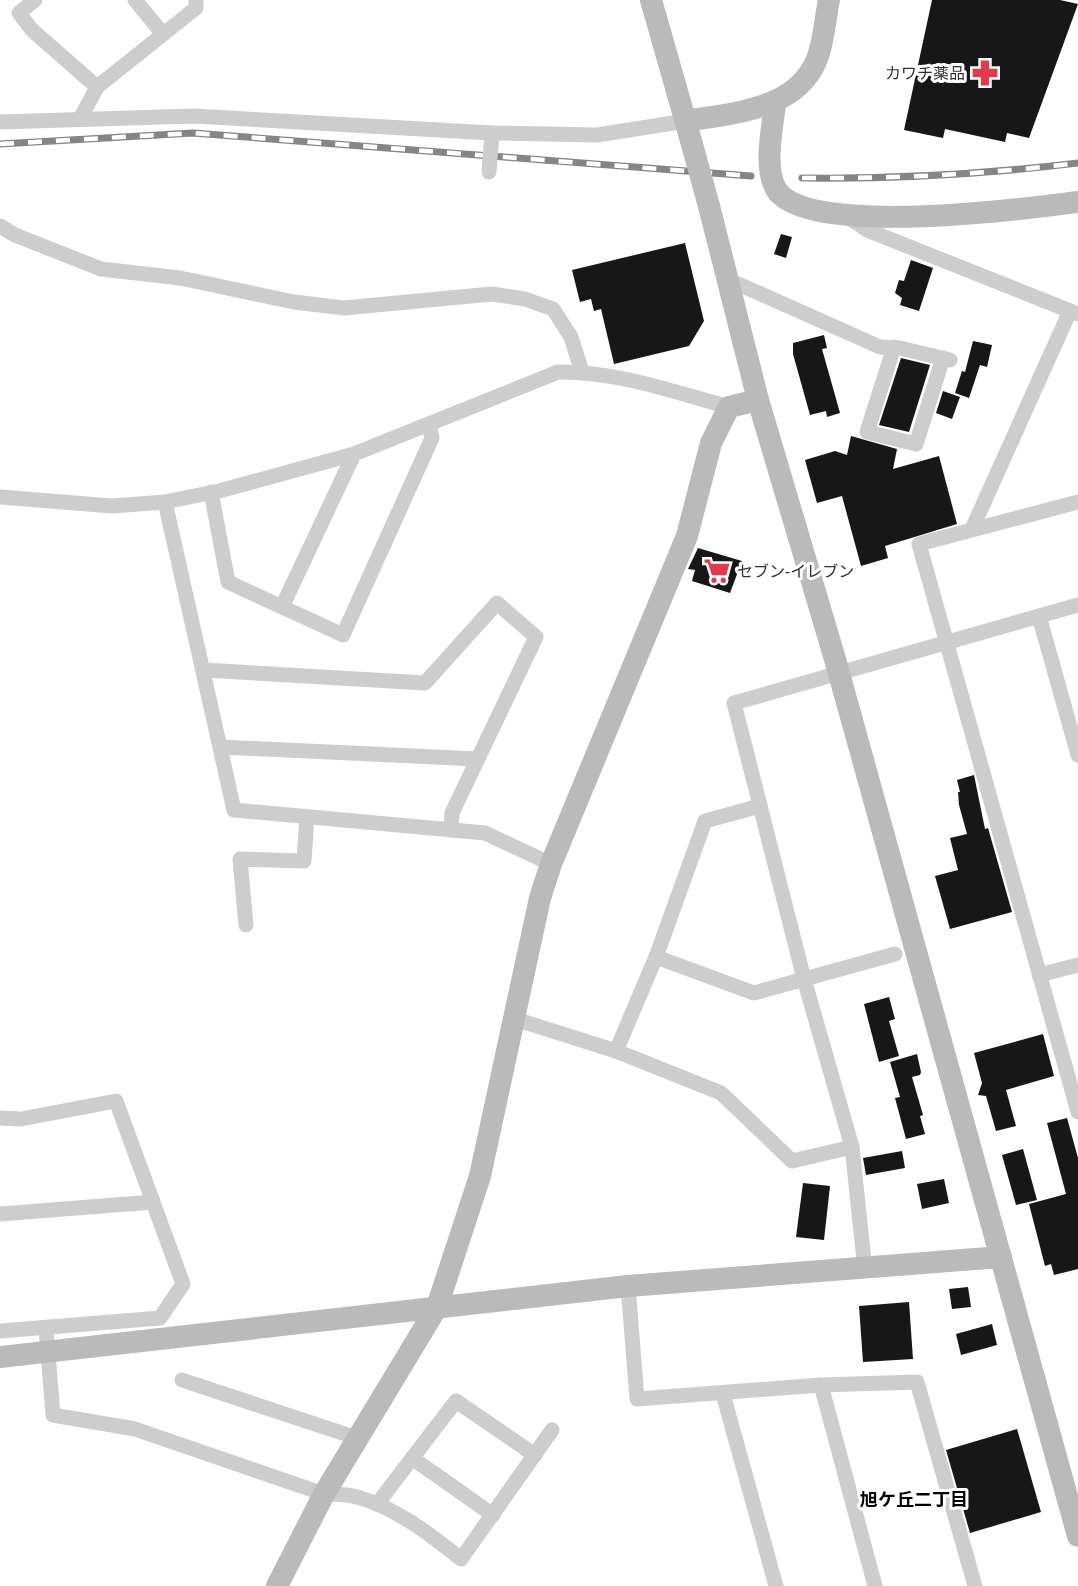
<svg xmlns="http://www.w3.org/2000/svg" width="1078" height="1586" font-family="'Noto Sans','Noto Sans JP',sans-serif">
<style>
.building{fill:#171717}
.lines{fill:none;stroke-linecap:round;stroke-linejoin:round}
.street{stroke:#cdcdcd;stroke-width:15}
.secondary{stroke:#bababa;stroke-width:22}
.rail-casing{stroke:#858585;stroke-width:7}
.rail{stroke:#fff;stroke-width:4.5;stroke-dasharray:14;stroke-linecap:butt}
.street-bridge{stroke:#cdcdcd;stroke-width:15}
.secondary-bridge{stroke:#bababa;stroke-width:22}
.labels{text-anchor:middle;stroke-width:6;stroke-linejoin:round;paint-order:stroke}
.poi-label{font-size:16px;fill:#303030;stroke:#fff;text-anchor:end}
.neighbourhood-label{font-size:18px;font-weight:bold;fill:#000;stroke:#fff}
</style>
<rect width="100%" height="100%" fill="#fff"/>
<g class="building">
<polygon points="932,0 1060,0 1078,4 1029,138 1007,133 1005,142 945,129 943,138 904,130"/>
<polygon points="781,234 792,237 786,258 774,254"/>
<polygon points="685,243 704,321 689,346 614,364 601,309 594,311 591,299 580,302 572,270"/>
<polygon points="911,260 933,268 919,311 900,305 902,298 895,293 899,280 904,281"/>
<polygon points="824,335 827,348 822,349 840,413 827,417 826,411 810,415 793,354 793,343"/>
<polygon points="973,341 992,345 987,367 980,365 969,398 955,393 962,371 965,372"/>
<polygon points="901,358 930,365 909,432 879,425"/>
<polygon points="943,391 960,397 952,419 936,413"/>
<polygon points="851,436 897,449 893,469 939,456 957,524 885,546 888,558 861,566 842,496 817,503 805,460 835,451 847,455"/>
<polygon points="698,548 742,561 730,593 692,581 695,570 688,569"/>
<polygon points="974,775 985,829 988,828 1012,912 950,929 935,876 958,870 950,838 967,834 959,805 958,792 960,792 957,780"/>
<polygon points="889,997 895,1019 889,1021 899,1056 879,1062 864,1004"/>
<polygon points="1043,1034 1054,1076 1006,1090 1016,1126 996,1131 986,1096 978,1095 982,1083 974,1053"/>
<polygon points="917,1054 921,1072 920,1075 912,1077 923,1115 920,1116 925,1134 906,1139 895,1098 900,1097 890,1062"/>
<polygon points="1067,1118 1078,1158 1078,1269 1054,1275 1051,1264 1045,1266 1029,1204 1066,1194 1047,1123"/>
<polygon points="1023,1149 1037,1200 1016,1205 1002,1155"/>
<polygon points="902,1151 905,1168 866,1175 863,1158"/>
<polygon points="944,1179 949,1203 922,1209 917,1184"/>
<polygon points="803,1183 830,1186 824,1240 796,1237"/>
<polygon points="968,1287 971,1307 952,1309 949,1289"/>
<polygon points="909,1302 913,1359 863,1362 859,1306"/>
<polygon points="992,1324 997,1345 961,1355 956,1334"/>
<polygon points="1017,1429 1041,1512 970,1533 946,1450"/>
</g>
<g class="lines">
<g class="street">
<polyline points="35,0 19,13 32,30 97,87"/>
<polyline points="135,0 163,34"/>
<polyline points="80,119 97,87 196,8 196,0"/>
<polyline points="0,122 194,116 492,133 597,135 686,121"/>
<polyline points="847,216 867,230 1078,314"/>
<polyline points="0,226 15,235 101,269 180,278 294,302 344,308 492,294 525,299 553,309 571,337 582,372"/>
<polyline points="727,279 880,347 900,348 950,360"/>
<polyline points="894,347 867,432 916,444 943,358"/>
<polyline points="354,454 282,607 343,635 432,438 429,424"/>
<polyline points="211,492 228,582 282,607"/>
<path d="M0,497L112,506L165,502L219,491L354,454L558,372C616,371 674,392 729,407"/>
<polyline points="165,502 234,810 485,833 551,864"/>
<polyline points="1078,502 919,544 1078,1112"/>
<polyline points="972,529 1070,311"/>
<polyline points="1039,616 1078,755"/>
<polyline points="203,670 425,683 497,603 536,637 452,813 451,830"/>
<polyline points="221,747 478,759"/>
<polyline points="246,925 240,859 304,861 307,817"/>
<polyline points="656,957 754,993 895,954"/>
<polyline points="1039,975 1078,965"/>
<polyline points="512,1018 616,1051 721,1093 792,1161 852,1147"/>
<polyline points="616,1051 656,957 705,821 760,806"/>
<polyline points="0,1118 21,1119 116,1101 183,1284 160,1318 0,1331"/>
<polyline points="0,1214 153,1202"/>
<polyline points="865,1270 852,1147 804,979 734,703 1078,605"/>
<polyline points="628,1286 637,1399 821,1385 917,1382 975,1586"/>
<path d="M46,1328L53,1415L135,1429L324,1494C335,1494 347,1494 357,1497C395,1507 431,1535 461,1559L552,1430"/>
<polyline points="182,1380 357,1438"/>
<polyline points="821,1385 875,1586"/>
<polyline points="723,1394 776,1586"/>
<polyline points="412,1458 493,1515"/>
<polyline points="377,1504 456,1401 535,1455"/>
</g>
<g class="secondary">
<polyline points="651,0 688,130"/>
<path d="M775,103C773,127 763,166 776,189C804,238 1025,209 1078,202"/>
<path d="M686,121C733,113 797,110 817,59C824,41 825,19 829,0"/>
<polyline points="709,206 758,400 835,659 1078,1536"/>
<polyline points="0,1357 628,1286 1001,1257"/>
<polyline points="277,1586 324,1494 437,1307 480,1176 540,898 551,864 687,536 711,443 729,407 758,400"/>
</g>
<g class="rail-casing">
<g id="rail">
<polyline points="0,144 193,133 751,176"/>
<path d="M802,178C894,179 987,174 1078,163"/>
</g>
</g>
<use href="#rail" class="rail"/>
<polyline class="street-bridge" points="489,172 492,133"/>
<polyline class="secondary-bridge" points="688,130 709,206"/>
</g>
<defs>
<g id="pharmacy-bare" transform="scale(2.07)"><path d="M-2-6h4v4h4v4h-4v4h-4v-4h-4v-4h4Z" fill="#de3b4d" stroke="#fff" stroke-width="2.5" paint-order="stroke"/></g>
<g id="supermarket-bare" transform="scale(2.07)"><path d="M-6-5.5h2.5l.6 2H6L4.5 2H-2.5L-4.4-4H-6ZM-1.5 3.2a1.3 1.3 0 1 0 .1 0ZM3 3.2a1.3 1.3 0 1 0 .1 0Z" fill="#de3b4d" stroke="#fff" stroke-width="2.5" paint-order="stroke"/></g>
</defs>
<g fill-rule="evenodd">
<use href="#pharmacy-bare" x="985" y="73"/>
<use href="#supermarket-bare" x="717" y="571"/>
</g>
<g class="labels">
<g class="poi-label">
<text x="965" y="79">カワチ薬品</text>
<text x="737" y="577" text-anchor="start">セブン-イレブン</text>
</g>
<g class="neighbourhood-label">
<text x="914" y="1506">旭ケ丘二丁目</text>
</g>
</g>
</svg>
